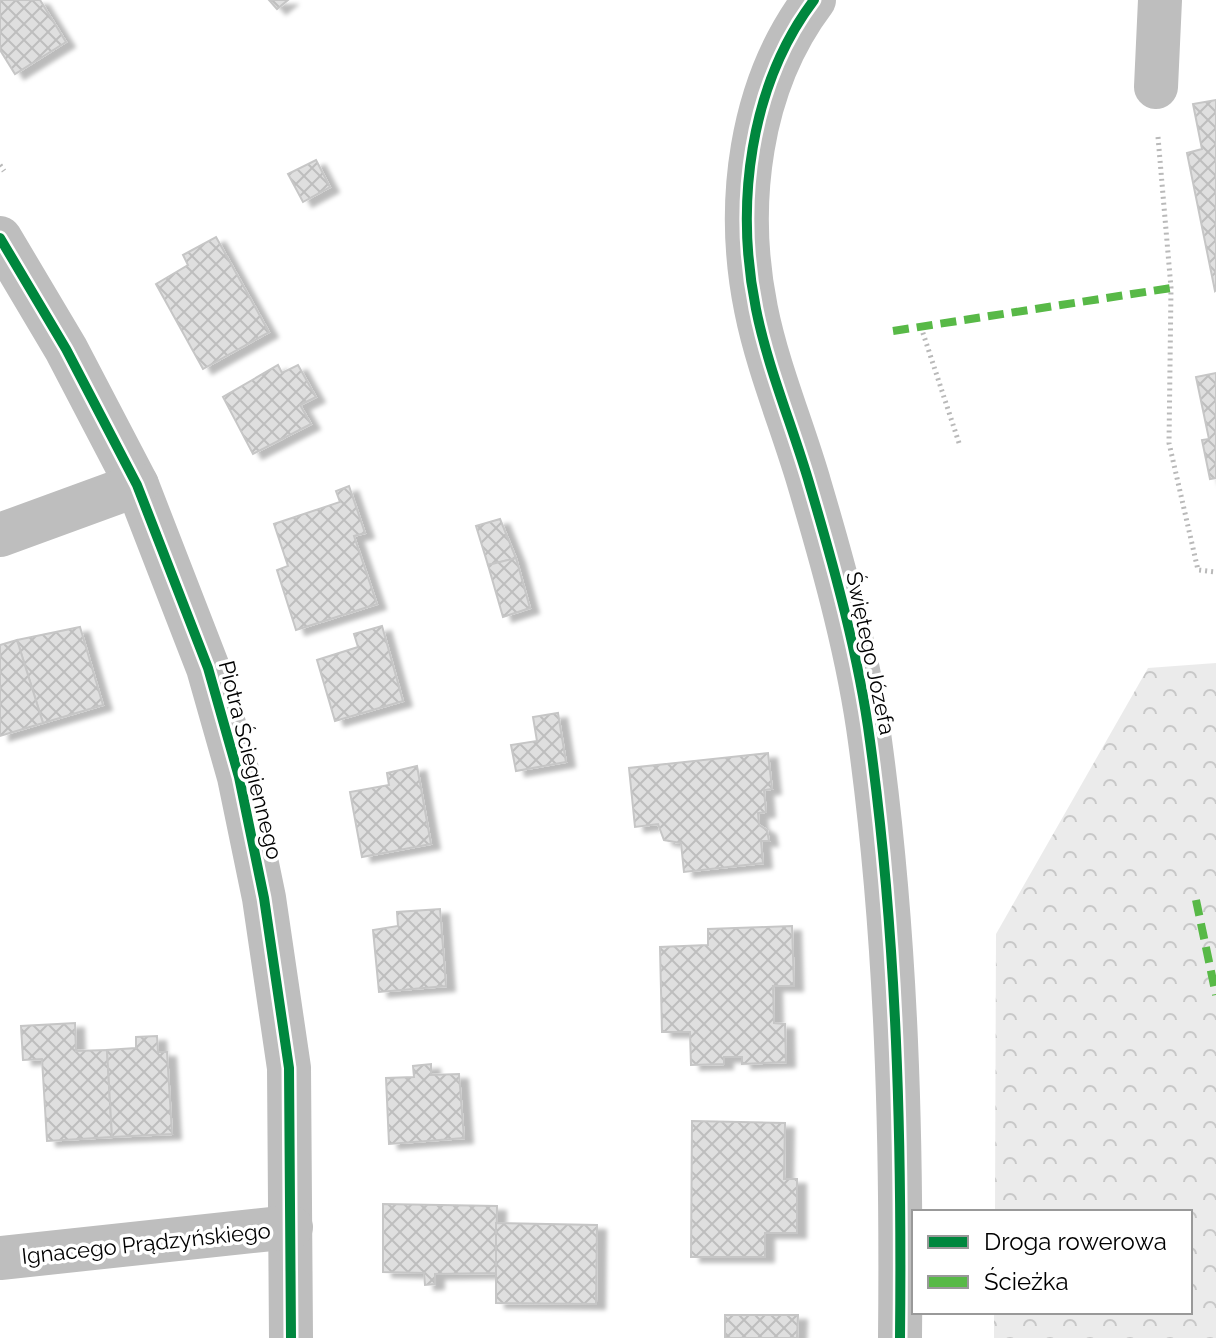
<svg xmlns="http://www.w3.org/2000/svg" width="1216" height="1338" font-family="Raleway,sans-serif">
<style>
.forest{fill:url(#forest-crowns)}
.building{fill:url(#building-cross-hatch);stroke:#c6c6c6;stroke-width:2;filter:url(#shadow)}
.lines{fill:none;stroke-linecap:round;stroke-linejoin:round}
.path{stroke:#b9b9b9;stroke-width:5;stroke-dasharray:2 4;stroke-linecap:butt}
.minor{stroke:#bebebe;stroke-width:44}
.quiet{stroke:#58b947;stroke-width:8;stroke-dasharray:16 8;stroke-linecap:butt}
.cycleway-casing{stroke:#fff;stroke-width:15}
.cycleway{stroke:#00873e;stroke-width:10}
.labels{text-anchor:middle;stroke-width:7;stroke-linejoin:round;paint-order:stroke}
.street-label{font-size:22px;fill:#000;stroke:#fff}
</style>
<defs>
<pattern id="forest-crowns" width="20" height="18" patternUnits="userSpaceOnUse" patternTransform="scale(2)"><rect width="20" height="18" fill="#ebebeb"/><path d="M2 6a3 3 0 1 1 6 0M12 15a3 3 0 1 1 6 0" fill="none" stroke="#c8c8c8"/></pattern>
<pattern id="building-cross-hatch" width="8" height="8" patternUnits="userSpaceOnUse" patternTransform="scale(2)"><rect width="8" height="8" fill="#dfdfdf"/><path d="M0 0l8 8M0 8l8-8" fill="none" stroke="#bebebe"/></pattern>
<filter id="shadow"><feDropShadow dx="9" dy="5" stdDeviation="2" flood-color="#0004"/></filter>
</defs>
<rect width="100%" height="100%" fill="#fff"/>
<polygon class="forest" points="1216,663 1216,1338 994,1338 994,1312 1190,1312 1190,1212 995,1212 996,934 1148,668"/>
<g class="building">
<polygon points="0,0 40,0 66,42 15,74 0,50"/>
<polygon points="269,0 288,0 277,9"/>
<polygon points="1216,100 1216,290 1215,291 1187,153 1202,149 1193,104"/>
<polygon points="316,160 330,187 303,202 288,174"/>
<polygon points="216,237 269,332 203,369 156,284 188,265 183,255"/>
<polygon points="278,365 282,373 298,365 316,397 300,405 311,424 253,454 223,397"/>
<polygon points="1216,373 1216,478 1210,479 1202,440 1209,439 1196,377"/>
<polygon points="349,486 365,533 354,536 377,604 296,630 277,570 288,566 274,524 340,502 336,491"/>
<polygon points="500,519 516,558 488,565 476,526"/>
<polygon points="516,558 530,608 503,617 488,565"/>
<polygon points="382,626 403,701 335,721 317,660 358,647 354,634"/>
<polygon points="80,627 103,705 43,723 17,640"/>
<polygon points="17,640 43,723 0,736 0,645"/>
<polygon points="558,713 566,762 516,771 511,745 537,741 533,717"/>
<polygon points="768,753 772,789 764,790 766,812 758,813 759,825 767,830 769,841 761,841 763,863 684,872 681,843 664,840 658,824 635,827 629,768"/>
<polygon points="417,766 431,844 362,857 350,792 389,785 387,773"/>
<polygon points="440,909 446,986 379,992 373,930 398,926 397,912"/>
<polygon points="792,926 794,986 773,986 774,1023 785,1024 786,1062 742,1064 742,1057 724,1057 724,1064 691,1065 690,1032 662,1032 660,947 708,945 708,929"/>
<polygon points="75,1023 76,1051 107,1050 112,1137 47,1141 42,1059 23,1060 21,1026"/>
<polygon points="157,1036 158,1052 167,1052 172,1134 112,1137 107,1050 136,1048 136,1037"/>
<polygon points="431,1064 431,1075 459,1074 464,1138 389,1144 386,1078 414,1077 413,1066"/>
<polygon points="692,1121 785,1123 784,1179 797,1179 797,1233 765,1233 765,1257 691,1257"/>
<polygon points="383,1204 497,1206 496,1273 435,1274 435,1284 425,1285 424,1273 383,1272"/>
<polygon points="496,1223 597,1225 596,1304 496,1303"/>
<polygon points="725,1315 798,1315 797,1338 725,1338"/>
</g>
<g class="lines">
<g class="path">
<polyline points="1158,137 1171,288 1169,443 1198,570 1216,572"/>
<polyline points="0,165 4,171"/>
<polyline points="921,327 960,446"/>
</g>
<g class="minor">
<path d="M814,0C749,86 735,205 756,309C768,369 793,427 810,486C834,567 859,657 870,741C897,939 902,1138 900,1338"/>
<polyline points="1156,87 1160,0"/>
<polyline points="0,238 66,349 137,485 208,668 239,777 264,898 289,1068 291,1338"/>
<polyline points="0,535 137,485"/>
<polyline points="0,1258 291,1227"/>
</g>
<g class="quiet">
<polyline points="893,331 1171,288"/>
<polyline points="1196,900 1216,995"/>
</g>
<g class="cycleway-casing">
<g id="cycleway">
<path d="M814,0C749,86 735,205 756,309C768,369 793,427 810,486C834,567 859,657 870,741C897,939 902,1138 900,1338"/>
<polyline points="0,238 66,349 137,485 208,668 239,777 264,898 289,1068 291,1338"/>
</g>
</g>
<use href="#cycleway" class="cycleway"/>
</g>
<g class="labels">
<g class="street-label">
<text transform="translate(871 653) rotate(78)" y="8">Świętego Józefa</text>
<text transform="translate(251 760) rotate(76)" y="8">Piotra Ściegiennego</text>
<text transform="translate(146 1243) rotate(-6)" y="8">Ignacego Prądzyńskiego</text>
</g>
</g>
<rect x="912" y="1210" width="280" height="104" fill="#ffffff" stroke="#999999" stroke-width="2"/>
<rect x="928" y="1236" width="40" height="12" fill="#00873e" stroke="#999999" stroke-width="2"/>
<text x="984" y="1250" font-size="24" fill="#000000">Droga rowerowa</text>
<rect x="928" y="1276" width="40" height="12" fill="#58b947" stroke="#999999" stroke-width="2"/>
<text x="984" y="1290" font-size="24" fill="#000000">Ścieżka</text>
</svg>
